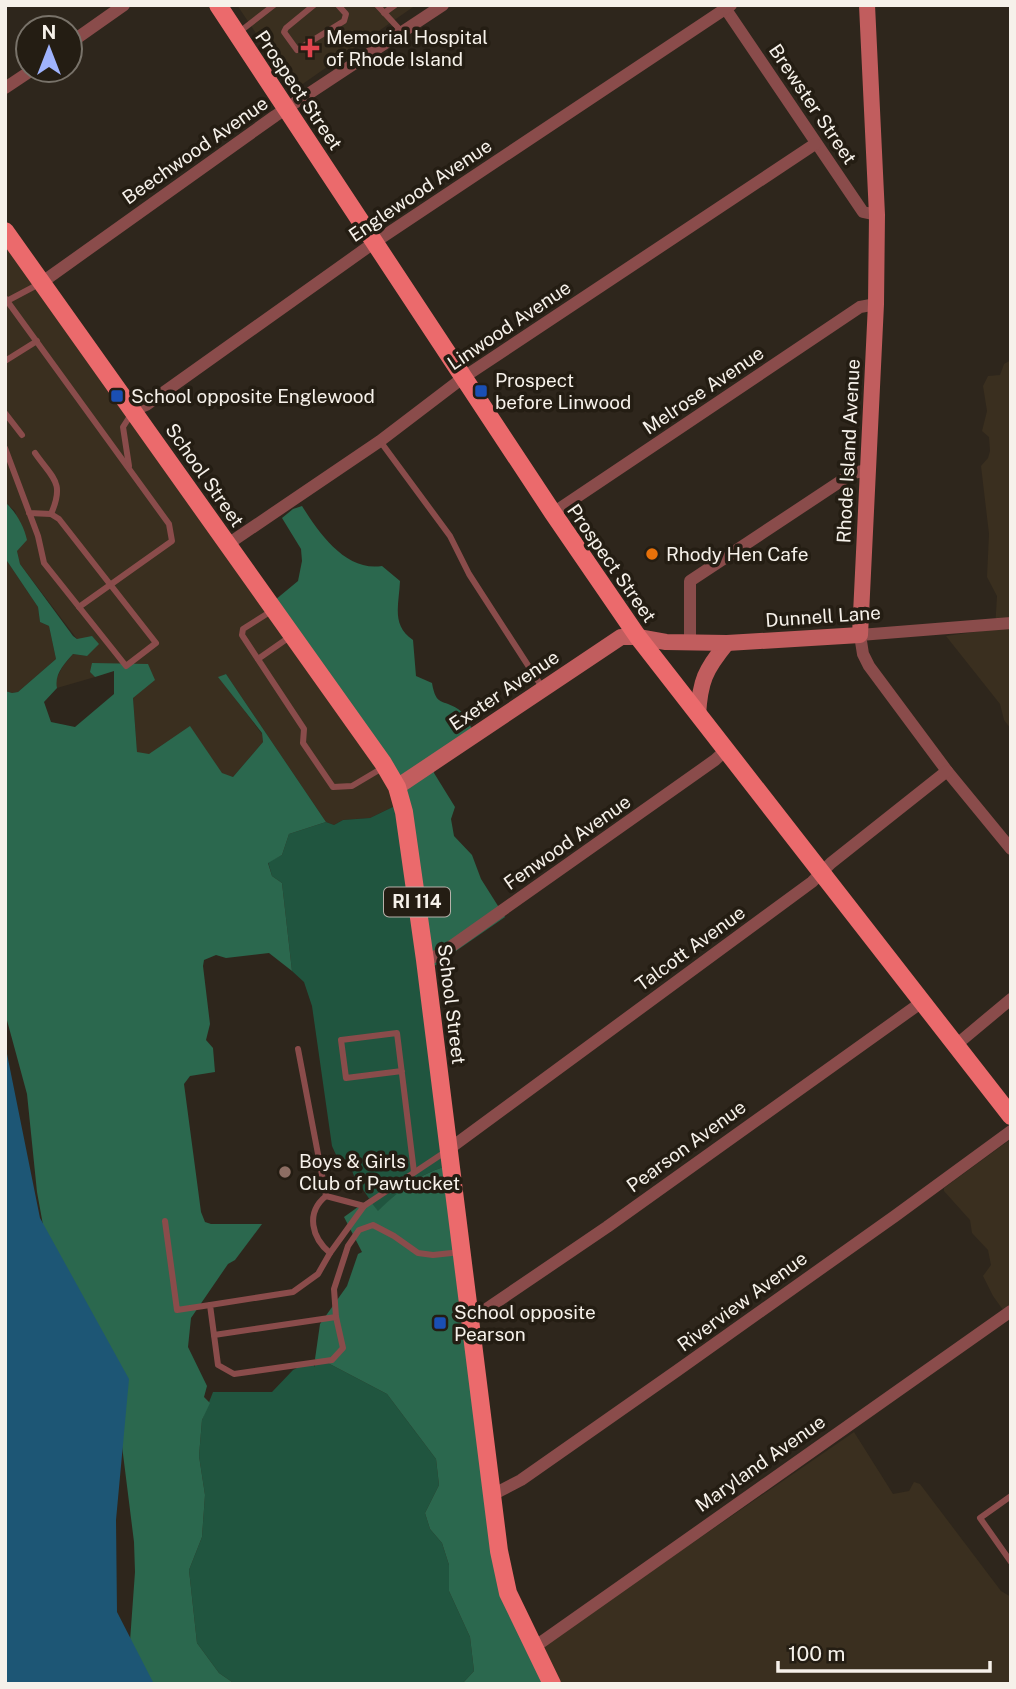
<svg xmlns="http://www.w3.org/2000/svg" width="1016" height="1689" font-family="'Public Sans',sans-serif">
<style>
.built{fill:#3a2f1f}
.green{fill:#20553f}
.forest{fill:#2b684e}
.water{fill:#1d5675}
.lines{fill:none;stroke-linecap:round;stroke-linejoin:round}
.lane{stroke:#8a4c4b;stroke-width:6}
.street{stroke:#8a4c4b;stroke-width:12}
.secondary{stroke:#c15d5e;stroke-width:16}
.primary{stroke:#eb6a6c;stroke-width:18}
.health-dot{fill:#e0444e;stroke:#241d13;stroke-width:2.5}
.transit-dot{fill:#1a4fb4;stroke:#241d13;stroke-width:2.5}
.food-dot{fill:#e8710a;stroke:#241d13;stroke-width:2.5}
.education-dot{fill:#8d6e63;stroke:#241d13;stroke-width:2.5}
.labels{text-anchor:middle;stroke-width:7;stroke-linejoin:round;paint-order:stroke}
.shield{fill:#241d13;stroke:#b7b1aa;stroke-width:2}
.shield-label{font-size:18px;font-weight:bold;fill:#f6f1ea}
.poi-label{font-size:19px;fill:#f6f1ea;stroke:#241d13;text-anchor:start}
.street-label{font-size:19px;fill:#f6f1ea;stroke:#241d13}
</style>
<rect width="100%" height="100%" fill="#2e261c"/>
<g class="built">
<polygon points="237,5 416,5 294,90"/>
<polygon points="5,231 378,758 399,804 370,818 343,820 334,825 326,822 226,674 219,677 262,734 263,742 233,777 222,774 190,727 149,755 137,753 133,698 148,664 90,672 95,677 57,688 55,681 63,666 73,654 87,656 77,639 20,564 17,551 18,521 15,511 5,502"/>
<polygon points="1011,360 1011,729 1004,720 1000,704 946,636 995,629 997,596 987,577 989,534 981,466 988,458 990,451 989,437 982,431 987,411 983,386 988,376 1000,375 1004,364"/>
<polygon points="5,558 38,607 40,622 49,626 56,659 18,692 12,693 5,691"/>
<polygon points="1011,1139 1011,1317 1009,1318 993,1296 983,1276 991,1265 988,1250 972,1233 970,1220 944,1191 944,1188"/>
<polygon points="854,1432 893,1494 909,1491 914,1482 920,1484 1001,1591 1011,1597 1011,1684 550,1684 535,1651"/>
</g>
<g class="green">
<path d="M399,804L451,1165C418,1174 402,1188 378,1212L354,1176L348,1160L337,1157L332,1146L312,1006L304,982L292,971L282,883L272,876L268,862L282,855L289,834L326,822L334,825L343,820L370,818Z"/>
<polygon points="315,1359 326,1362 387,1394 436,1459 439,1485 425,1513 430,1529 442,1543 449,1565 449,1591 470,1637 474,1671 462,1684 235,1684 219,1673 197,1643 189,1570 202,1537 205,1495 199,1456 202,1420 213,1392 272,1392 293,1370 311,1361 315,1367"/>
</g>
<g class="forest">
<path d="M5,502C16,512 24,526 27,540L17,551L20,564L73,636L77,639L92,636L99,644L87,656L73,654C65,663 54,674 57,688L44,702L51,722L75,727L114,694V671L95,677L90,672L92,663L148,664L155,680L133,698L137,752L149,754L190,726L222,773L233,777L263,742L262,733L218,677L226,674L326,822L289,834L282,855L268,863L272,876L282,883L292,971L269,953L226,958L216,955L204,960L203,966L210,1024L206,1040L213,1048L215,1072L190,1076L184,1084L201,1212L205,1222L211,1224H262L235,1260L228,1264L191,1318L188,1347L207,1386L204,1397L210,1403L202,1420L199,1456L205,1495L202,1537L189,1570L197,1643L219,1673L235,1684H147L130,1641L135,1572L134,1542L117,1406L45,1236L37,1192L27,1094L5,1013V691L12,693L18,692L56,659L49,626L40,622L38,607L5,558Z"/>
<path d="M302,506C319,533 346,572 382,566L400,581C399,605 391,625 413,640L416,676L432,683C436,707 443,699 458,709C466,714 472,730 477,738L434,770V773L455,807L451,819L454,836L472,855L481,879L505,917L430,969L398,795L269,605L298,581L302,561L301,549L282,518L293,509Z"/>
<path d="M451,1165L508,1591L550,1684H462L474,1671L470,1637L449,1591V1565L442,1543L430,1529L425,1513L439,1485L436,1459L387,1394L326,1362L315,1359L320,1324L347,1286L358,1254L362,1252L344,1217L369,1199L378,1211C402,1188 418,1174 451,1165Z"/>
</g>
<polygon class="water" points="5,1044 40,1218 129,1379 116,1520 117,1612 154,1684 5,1684"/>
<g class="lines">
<g class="lane">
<polyline points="314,5 286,28 284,32 297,50 344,21 346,14 338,5"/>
<polyline points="377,5 402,32"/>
<polyline points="384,13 395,5"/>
<polyline points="238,33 274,5"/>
<polyline points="5,298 169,524 172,541 79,607"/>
<polyline points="5,302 39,284"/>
<polyline points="5,361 37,341"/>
<polyline points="5,413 22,435"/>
<polyline points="380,441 450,536 469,574 542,687"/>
<polyline points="5,448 38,536 44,563 126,666 156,643 59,519 51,514 29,513"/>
<path d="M35,453C53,479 65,482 51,514"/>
<polyline points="129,466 123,427 132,413"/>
<polyline points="273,610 243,629 242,635 304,729 303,743 333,787 352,786 384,767"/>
<polyline points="258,659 291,636"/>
<polyline points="298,1049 326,1196"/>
<polyline points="402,1071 346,1078 341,1040 397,1033 414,1172"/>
<polyline points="445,1152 364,1206 330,1253 318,1274 293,1292 210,1305 218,1365 234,1374 332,1360 343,1348 336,1317 334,1289 348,1246 359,1230 373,1225 394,1236 418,1253 433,1255 461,1252"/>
<path d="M326,1196C305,1213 312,1238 330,1253"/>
<polyline points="326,1196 364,1206"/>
<polyline points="165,1221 177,1310 210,1305"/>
<polyline points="214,1335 336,1317"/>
<polyline points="1011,1496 980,1518 1011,1562"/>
</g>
<g class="street">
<polyline points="723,5 863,212 877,215"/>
<polyline points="70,43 124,5"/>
<polyline points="5,88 32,70"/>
<polyline points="41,283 275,116 443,5"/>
<polyline points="134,410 146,405 375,242 731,5"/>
<polyline points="553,513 860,307 876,304"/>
<polyline points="228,544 380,441 464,377 815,144"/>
<polyline points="1011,623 860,635 863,654 869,666 947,771 1011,849"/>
<polyline points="690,643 690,581 853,473 868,470"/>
<polyline points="425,960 439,955 715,760 726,750"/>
<polyline points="956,1045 1011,999"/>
<polyline points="449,1149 812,882 831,863 947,771"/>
<polyline points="471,1317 482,1312 607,1227 922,1002"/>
<polyline points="492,1495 521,1480 678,1370 895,1216 1011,1131"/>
<polyline points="533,1648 1011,1311"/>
</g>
<g class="secondary">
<path d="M698,715C700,681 705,670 727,643"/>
<polyline points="397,787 621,637 638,637 666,642 727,643 860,635 876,304 877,215 867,5"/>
</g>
<g class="primary">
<polyline points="218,5 553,513 638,637 1011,1116"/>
<polyline points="5,231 383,763 397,787 404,812 425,960 499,1551 508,1593 552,1684"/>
</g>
</g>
<path class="health-dot" d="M306.5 37.5h7v7h7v7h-7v7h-7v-7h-7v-7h7z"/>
<g class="transit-dot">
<rect x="474" y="384" width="14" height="14" rx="3.5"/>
<rect x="110" y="389" width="14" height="14" rx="3.5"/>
<rect x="433" y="1316" width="14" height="14" rx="3.5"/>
</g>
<circle class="food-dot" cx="652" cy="554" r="7"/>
<circle class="education-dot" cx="285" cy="1172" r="7"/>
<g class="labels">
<rect class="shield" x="384" y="887.5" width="66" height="29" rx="5"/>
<g class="shield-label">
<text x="417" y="908">RI 114</text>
</g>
<g class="poi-label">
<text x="326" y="44">Memorial Hospital<tspan x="326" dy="22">of Rhode Island</tspan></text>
<text x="495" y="387">Prospect<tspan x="495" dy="22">before Linwood</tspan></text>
<text x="131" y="403">School opposite Englewood</text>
<text x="666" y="561">Rhody Hen Cafe</text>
<text x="299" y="1168">Boys &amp; Girls<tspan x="299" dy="22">Club of Pawtucket</tspan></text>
<text x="454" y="1319">School opposite<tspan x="454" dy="22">Pearson</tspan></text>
</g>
<g class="street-label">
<text transform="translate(299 90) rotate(56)" y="7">Prospect Street</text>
<text transform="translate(813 104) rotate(56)" y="7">Brewster Street</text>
<text transform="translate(195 150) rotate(-35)" y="7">Beechwood Avenue</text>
<text transform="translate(420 190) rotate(-34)" y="7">Englewood Avenue</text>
<text transform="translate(509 325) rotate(-34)" y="7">Linwood Avenue</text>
<text transform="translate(703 390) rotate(-34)" y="7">Melrose Avenue</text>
<text transform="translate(848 451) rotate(-87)" y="7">Rhode Island Avenue</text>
<text transform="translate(205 475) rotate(55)" y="7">School Street</text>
<text transform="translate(612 563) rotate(55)" y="7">Prospect Street</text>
<text transform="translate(823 616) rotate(-4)" y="7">Dunnell Lane</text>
<text transform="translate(504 690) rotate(-34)" y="7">Exeter Avenue</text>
<text transform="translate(567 842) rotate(-35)" y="7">Fenwood Avenue</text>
<text transform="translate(690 948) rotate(-36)" y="7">Talcott Avenue</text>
<text transform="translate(452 1004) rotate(83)" y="7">School Street</text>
<text transform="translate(686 1146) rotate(-36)" y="7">Pearson Avenue</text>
<text transform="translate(742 1301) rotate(-36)" y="7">Riverview Avenue</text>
<text transform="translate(760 1463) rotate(-35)" y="7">Maryland Avenue</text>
</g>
</g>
<rect width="1016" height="1689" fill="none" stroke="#f6f1ea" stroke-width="14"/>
<g transform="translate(49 49)"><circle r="33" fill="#241d13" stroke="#787269" stroke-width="2"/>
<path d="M0-5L12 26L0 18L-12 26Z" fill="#9fb3fd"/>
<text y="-10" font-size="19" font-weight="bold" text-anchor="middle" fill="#f6f1ea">N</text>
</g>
<path d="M778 1661v10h212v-10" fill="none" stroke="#f6f1ea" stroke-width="3.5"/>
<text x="788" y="1661" font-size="21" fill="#f6f1ea" stroke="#241d13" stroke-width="5" paint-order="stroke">100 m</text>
</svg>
